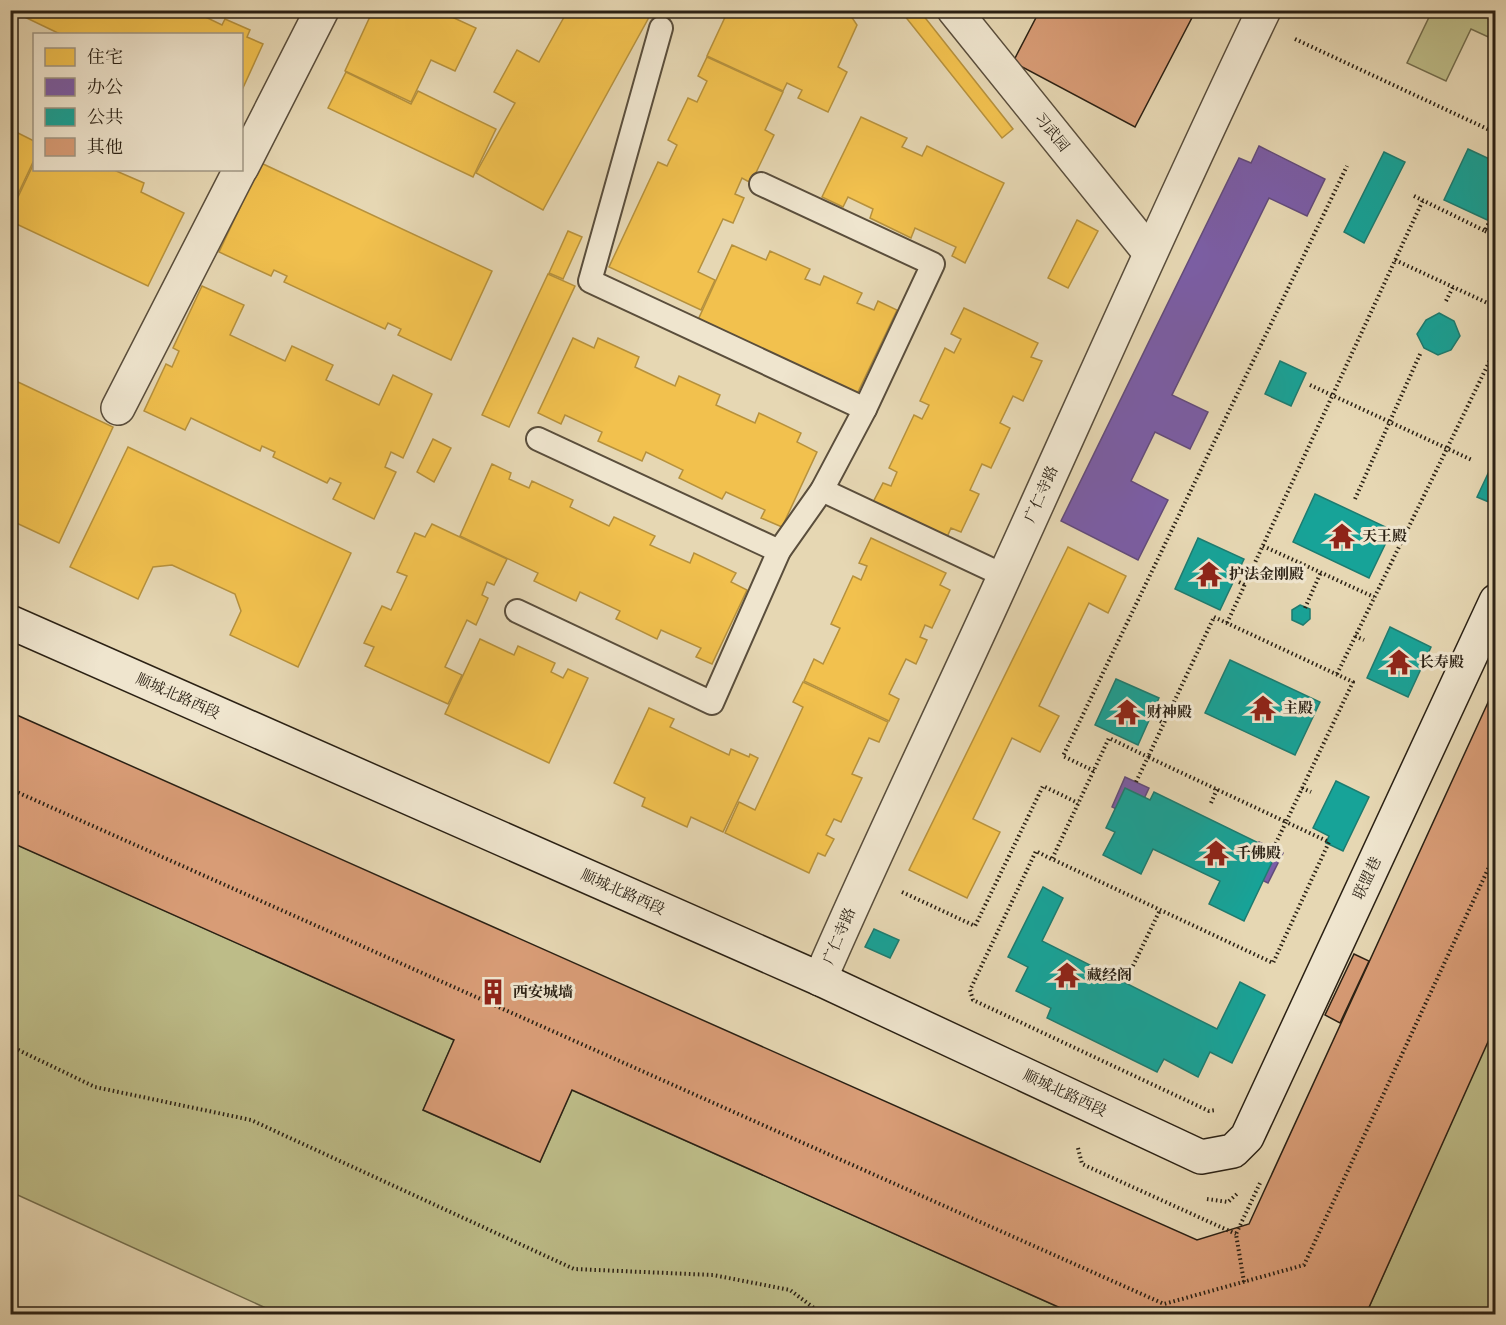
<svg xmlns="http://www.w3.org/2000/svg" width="1506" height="1325" font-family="'Libre Caslon Text','Noto Serif SC',serif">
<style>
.green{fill:#bdbc88;stroke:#746e4e;stroke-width:1.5}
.homes{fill:#f2c14e;stroke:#b6913d;stroke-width:1.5}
.offices{fill:#7b5ea7;stroke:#634c7b;stroke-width:1.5}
.public{fill:#17a398;stroke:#1d7c70;stroke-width:1.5}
.building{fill:#d89c76;stroke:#2b2114;stroke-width:1.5}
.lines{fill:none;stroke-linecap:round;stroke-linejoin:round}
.lane-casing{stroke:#5a4e3c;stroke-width:26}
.street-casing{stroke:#5a4e3c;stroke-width:36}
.secondary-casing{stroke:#2b2114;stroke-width:36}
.path{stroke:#2b2114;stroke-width:4;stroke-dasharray:1.5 3;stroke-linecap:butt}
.lane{stroke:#efe5ce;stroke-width:22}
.street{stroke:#efe5ce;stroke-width:33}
.secondary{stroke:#efe5ce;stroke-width:33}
.labels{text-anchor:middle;stroke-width:6;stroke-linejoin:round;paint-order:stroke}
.street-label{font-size:15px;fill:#2b2114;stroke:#efe5ce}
.poi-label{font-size:15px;font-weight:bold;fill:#2b2114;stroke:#efe5ce;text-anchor:start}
</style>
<rect width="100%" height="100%" fill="#e6d7b3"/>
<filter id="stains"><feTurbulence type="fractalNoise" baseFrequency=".00333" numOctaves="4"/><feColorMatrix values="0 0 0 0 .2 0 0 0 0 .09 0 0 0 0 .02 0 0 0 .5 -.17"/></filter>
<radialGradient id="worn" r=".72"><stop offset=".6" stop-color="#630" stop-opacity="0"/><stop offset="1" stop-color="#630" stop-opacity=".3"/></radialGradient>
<g class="green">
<polygon points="1432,11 1495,11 1495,40 1471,29 1446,81 1407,63"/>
<polygon points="11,842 454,1040 423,1110 540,1162 572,1090 1074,1314 279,1314 11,1192"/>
<polygon points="1495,1024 1495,1314 1366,1314"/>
</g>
<g class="homes">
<polygon points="10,10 191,10 222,25 225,19 250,30 247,37 263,44 242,90 242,34 60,34"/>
<polygon points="373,10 455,10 452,17 476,28 455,71 431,60 411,102 345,71"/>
<polygon points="568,10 653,10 543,210 476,173 515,103 494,92 517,50 539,62"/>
<polygon points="739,10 847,10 857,25 838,67 847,72 828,112 798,98 802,90 787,83 783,91 707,56 727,13 736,17"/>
<polygon points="900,10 919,10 1013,129 1002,138"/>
<polygon points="707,57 783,92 765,130 774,135 751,183 742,178 735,194 744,198 733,223 723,219 698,272 715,280 701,310 609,267 658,162 667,166 677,145 668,140 688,98 697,102 707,81 698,76"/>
<polygon points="346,72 411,104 418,91 496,129 473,177 328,108"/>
<polygon points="861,117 907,138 902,147 922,156 927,146 1004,183 965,263 952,256 956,247 915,228 911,238 870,218 873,209 848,197 843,207 822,197"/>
<polygon points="10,129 34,141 34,160 10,211"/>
<polygon points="34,163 34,170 114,170 144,183 141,192 184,213 148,286 10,221 10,214"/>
<polygon points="261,163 492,271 451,360 398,335 401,329 388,323 385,329 284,282 287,276 274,270 271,276 219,252"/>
<polygon points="1077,220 1098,231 1068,288 1048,278"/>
<polygon points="568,231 582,237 563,279 549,273"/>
<polygon points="732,245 766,260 770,251 810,269 805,279 820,285 824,276 862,293 857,303 874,310 878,301 897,310 857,394 698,320"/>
<polygon points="548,274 575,286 509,427 482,415"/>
<polygon points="202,286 244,305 230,335 285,361 292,346 333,365 326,380 379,405 393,375 432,394 403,458 391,452 385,467 396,472 374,519 333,499 341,483 330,478 327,483 273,457 275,452 262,446 260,451 191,418 185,430 144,411 166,364 172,367 179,351 173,348"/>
<polygon points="964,308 1038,343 1031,357 1042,361 1023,401 1013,396 1000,423 1010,428 991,468 982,464 970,490 979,494 961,532 951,528 944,544 870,508 883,483 891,486 897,472 889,468 914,415 922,419 929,405 920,401 945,348 954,353 961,339 951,334"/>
<polygon points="573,338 594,348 598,338 639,357 635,367 675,386 679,376 720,395 716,405 755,423 759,413 801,433 797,442 817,452 782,527 761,518 765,510 726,492 722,499 679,478 683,470 646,452 642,461 598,441 602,432 565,415 561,424 538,413"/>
<polygon points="18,382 113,427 59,543 10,520 10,398"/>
<polygon points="433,439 451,448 434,482 417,472"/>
<polygon points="128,447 351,553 298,667 230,635 241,611 235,594 172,565 153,567 138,599 70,567"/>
<polygon points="492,464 511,473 509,479 529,488 532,481 573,500 570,507 609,526 614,517 655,536 650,545 690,563 694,553 736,573 731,582 747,590 712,664 696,657 701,648 661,630 657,639 616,619 620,611 580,592 576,601 534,581 538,573 460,536"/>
<polygon points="432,524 507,559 494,585 487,582 482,595 488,598 476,625 467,620 445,667 462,675 448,704 365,666 374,647 364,643 382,606 391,610 407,576 397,572 415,533 425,537"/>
<polygon points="871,538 946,573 940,585 950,590 932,628 925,625 920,637 927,640 916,664 906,659 889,694 899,699 889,721 804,681 814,659 823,664 840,628 831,624 853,576 861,580 867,566 859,563"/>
<polygon points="1068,547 1126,576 1108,613 1089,603 1039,706 1059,716 1040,752 1012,738 973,819 1000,832 967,898 909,870"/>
<polygon points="480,639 514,655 518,646 555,663 551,672 563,678 568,669 588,678 549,763 445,714"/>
<polygon points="803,682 888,722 879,742 869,738 852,774 862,778 841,822 834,819 826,835 834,839 825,856 818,853 809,873 725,833 739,802 755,810 803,707 793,702"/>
<polygon points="649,708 674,719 670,727 729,755 731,749 749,757 750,754 758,758 723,832 691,817 687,827 642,806 645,798 614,783"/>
</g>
<g class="offices">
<polygon points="1259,146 1325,179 1307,216 1269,198 1172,395 1208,412 1190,449 1155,432 1131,481 1168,500 1138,560 1061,521 1239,158 1251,163"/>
<polygon points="1125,777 1149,788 1135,818 1112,807"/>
<polygon points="1259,842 1283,853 1268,883 1245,872"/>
</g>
<g class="public">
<polygon points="1468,149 1496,162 1496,224 1444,200"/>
<polygon points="1384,152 1405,162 1364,243 1344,232"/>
<polygon points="1439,313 1454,321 1460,336 1451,350 1438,355 1424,348 1417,334 1426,320"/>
<polygon points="1280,361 1306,373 1291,406 1265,394"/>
<polygon points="1493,463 1496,464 1496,505 1477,497"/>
<polygon points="1315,494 1392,530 1369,578 1293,542"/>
<polygon points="1198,538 1244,559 1220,610 1175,589"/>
<polygon points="1300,605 1310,609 1310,619 1303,625 1292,620 1292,610"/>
<polygon points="1390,627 1431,647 1408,697 1367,678"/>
<polygon points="1230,660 1320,702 1295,755 1205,713"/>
<polygon points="1116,679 1159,698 1138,745 1095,725"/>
<polygon points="1336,781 1369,797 1343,851 1326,843 1329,836 1313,828"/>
<polygon points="1125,788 1150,800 1154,792 1267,847 1265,851 1275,856 1244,921 1209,904 1220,881 1153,849 1141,874 1103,855 1115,832 1106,828"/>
<polygon points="1043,887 1063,898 1042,941 1217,1029 1240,982 1265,995 1232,1063 1210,1052 1198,1077 1164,1059 1157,1072 1047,1018 1051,1008 1016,991 1028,967 1008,957"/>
<polygon points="874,929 899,940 890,958 865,947"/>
</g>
<g class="building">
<polygon points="1040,10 1196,10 1135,127 1013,62"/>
<polygon points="1496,685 1496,1024 1366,1314 1074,1314 572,1090 540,1162 423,1110 454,1040 10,842 10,712 1197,1240 1249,1224"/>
<polygon points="1354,954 1369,961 1340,1023 1325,1015"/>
</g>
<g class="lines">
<g class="lane-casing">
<g id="lane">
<polyline points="661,28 590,281 865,409"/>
<polyline points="538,439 779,551"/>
<polyline points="822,490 1005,576"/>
<polyline points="517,611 712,703 779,551 822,490 865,409 933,264 761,184"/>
</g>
</g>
<g class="street-casing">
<g id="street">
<polyline points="954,10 1150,253"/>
<polyline points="242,167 322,10"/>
<polyline points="118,408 240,170"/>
<path d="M820,979C879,843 944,710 1005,575C1091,386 1174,197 1264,10"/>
</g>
</g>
<g class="secondary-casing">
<polyline id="secondary" points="10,622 820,979 1201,1157 1233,1151 1247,1137 1496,601"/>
</g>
<g class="path">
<polyline points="1295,39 1496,133"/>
<polyline points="1414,196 1485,231 1496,208"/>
<polyline points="1485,231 1496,236"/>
<polyline points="1395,260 1496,307"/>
<polyline points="1446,301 1453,287"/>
<polyline points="1310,385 1472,460"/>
<polyline points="1355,499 1421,352"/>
<polyline points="1263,546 1374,597"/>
<polyline points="1235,580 1245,585"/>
<polyline points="1305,608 1321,572"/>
<polygon points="1214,617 1353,682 1286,822 1148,757"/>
<polyline points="1227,623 1423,200"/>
<polyline points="1355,636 1364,640"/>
<polyline points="1337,674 1496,348"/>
<polyline points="1148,715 1164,723"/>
<polyline points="1094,771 1063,756 1347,166"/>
<polyline points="1136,782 1148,757 1109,738 1052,859 1273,963 1329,842 1286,822 1273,849"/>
<polyline points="1302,788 1311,792"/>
<polyline points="10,789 1164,1304 1304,1265 1496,852"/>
<polyline points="1211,803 1217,789"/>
<polyline points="1051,859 1036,851 970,990 973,1000 1209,1111 1216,1110"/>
<polyline points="902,892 975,926 1043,786 1078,803"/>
<polyline points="1131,970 1160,910"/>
<polyline points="10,1046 95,1087 251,1120 574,1269 713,1275 790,1290 822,1314"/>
<polyline points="1078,1148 1082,1164 1236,1234"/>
<polyline points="1207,1199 1228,1202 1238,1193"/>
<polyline points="1244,1282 1236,1234 1260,1183"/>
</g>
<use href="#lane" class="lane"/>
<use href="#street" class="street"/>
<use href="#secondary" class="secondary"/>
</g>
<defs>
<g id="temple-bare" transform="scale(2.07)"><path d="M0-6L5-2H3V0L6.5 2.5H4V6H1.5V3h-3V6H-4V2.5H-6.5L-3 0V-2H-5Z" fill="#8f2418" stroke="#efe5ce" stroke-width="2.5" paint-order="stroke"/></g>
<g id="building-bare" transform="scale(2.07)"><path d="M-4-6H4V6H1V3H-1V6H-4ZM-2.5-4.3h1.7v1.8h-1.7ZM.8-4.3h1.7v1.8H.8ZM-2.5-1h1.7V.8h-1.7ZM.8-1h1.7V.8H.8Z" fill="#8f2418" stroke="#efe5ce" stroke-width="2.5" paint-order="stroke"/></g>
</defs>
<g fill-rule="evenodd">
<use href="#temple-bare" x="1342" y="536"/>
<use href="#temple-bare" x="1209" y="574"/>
<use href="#temple-bare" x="1399" y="662"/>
<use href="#temple-bare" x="1263" y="708"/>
<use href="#temple-bare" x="1127" y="712"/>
<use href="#temple-bare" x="1216" y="853"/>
<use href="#temple-bare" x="1067" y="975"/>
<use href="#building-bare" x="493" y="992"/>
</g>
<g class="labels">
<g class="street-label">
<text transform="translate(1052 132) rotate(51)" y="5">习武园</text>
<text transform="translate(1041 494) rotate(-66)" y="5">广仁寺路</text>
<text transform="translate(178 696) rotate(24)" y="5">顺城北路西段</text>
<text transform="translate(1367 878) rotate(-65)" y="5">联盟巷</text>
<text transform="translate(623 892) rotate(24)" y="5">顺城北路西段</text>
<text transform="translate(839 936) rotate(-67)" y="5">广仁寺路</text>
<text transform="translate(1065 1093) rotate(25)" y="5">顺城北路西段</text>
</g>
<g class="poi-label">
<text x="1362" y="541">天王殿</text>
<text x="1229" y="579">护法金刚殿</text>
<text x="1419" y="667">长寿殿</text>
<text x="1283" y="713">主殿</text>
<text x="1147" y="717">财神殿</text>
<text x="1236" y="858">千佛殿</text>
<text x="1087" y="980">藏经阁</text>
<text x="513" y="997">西安城墙</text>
</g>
</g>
<rect width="1506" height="1325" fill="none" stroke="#e6d7b3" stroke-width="36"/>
<rect x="12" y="12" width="1482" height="1301" fill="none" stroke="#2b2114" stroke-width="3"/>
<rect x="18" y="18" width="1470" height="1289" fill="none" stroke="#2b2114" stroke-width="1.5"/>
<rect x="33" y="33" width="210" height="138" fill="#efe5ce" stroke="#a19784" stroke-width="1.5"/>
<rect x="45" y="48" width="30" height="18" fill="#f2c14e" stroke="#a19784" stroke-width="1.5"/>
<text x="87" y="63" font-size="18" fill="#2b2114">住宅</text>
<rect x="45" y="78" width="30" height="18" fill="#7b5ea7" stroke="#a19784" stroke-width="1.5"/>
<text x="87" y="93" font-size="18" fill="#2b2114">办公</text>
<rect x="45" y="108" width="30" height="18" fill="#17a398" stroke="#a19784" stroke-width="1.5"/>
<text x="87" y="123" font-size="18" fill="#2b2114">公共</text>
<rect x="45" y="138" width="30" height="18" fill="#d89c76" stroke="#a19784" stroke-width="1.5"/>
<text x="87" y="153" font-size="18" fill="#2b2114">其他</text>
<rect width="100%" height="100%" filter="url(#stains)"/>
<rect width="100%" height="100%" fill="url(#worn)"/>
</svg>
